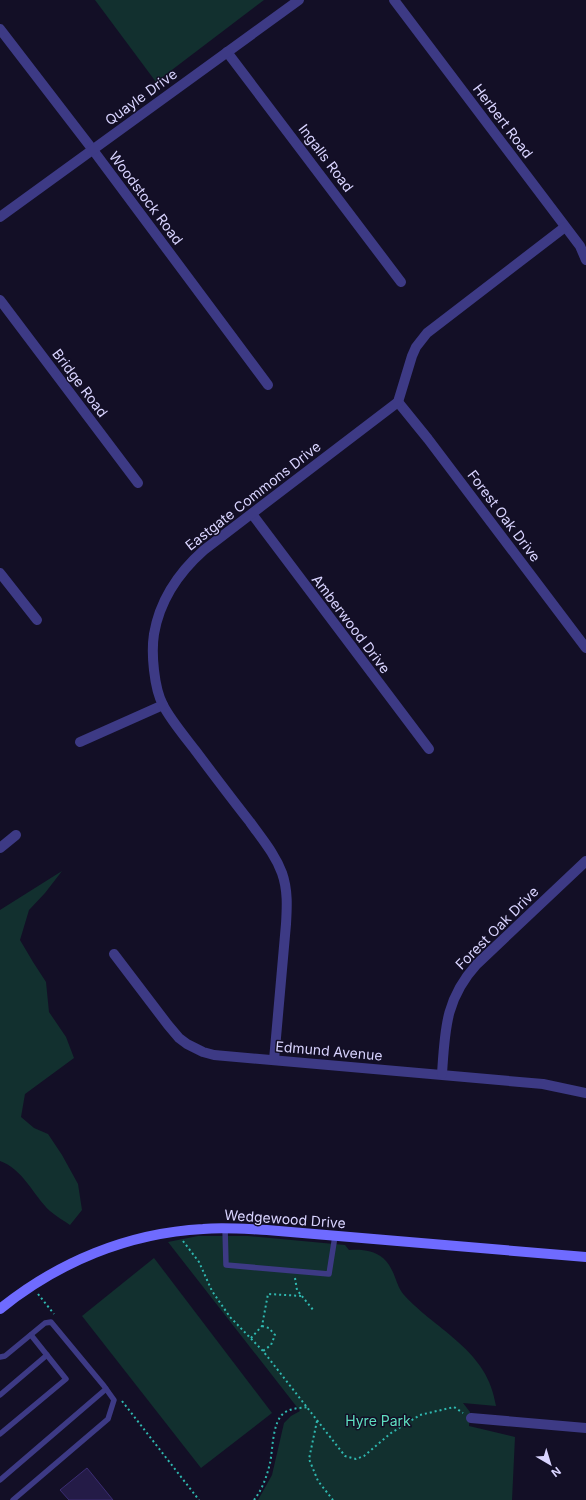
<svg xmlns="http://www.w3.org/2000/svg" width="586" height="1500" font-family="Inter,sans-serif">
<style>
.green{fill:#12302f}
.building{fill:#241b47;stroke:#3b2d73}
.lines{fill:none;stroke-linecap:round;stroke-linejoin:round}
.path{stroke:#2fb8b0;stroke-width:2;stroke-dasharray:2 3;stroke-linecap:butt}
.lane{stroke:#3d3a85;stroke-width:5.5}
.street{stroke:#3d3a85;stroke-width:10}
.secondary{stroke:#6f6bff;stroke-width:10}
.labels{text-anchor:middle;stroke-width:3;stroke-linejoin:round;paint-order:stroke}
.street-label{font-size:14px;fill:#d9d4ff;stroke:#130f26}
.park-label{font-size:14px;fill:#5fe0c0;stroke:#130f26}
</style>
<rect width="100%" height="100%" fill="#130f26"/>
<g class="green">
<polygon points="95,0 264,0 156,82"/>
<path d="M62,871L45,893L29,910L20,940L33,962L46,982L49,1012L66,1037L74,1058L25,1094L21,1117L34,1128L48,1134L62,1155L78,1184L82,1210L70,1225C64,1221 56,1216 50,1211C33,1195 23,1169 0,1161V910Z"/>
<path d="M198,1236H248L345,1245L349,1250C361,1249 373,1250 383,1258C396,1270 395,1285 404,1295C438,1332 488,1350 496,1406L463,1403L470,1412L469,1426L515,1437L512,1500H258L272,1475L284,1423L291,1416L300,1411L168,1242Z"/>
<polygon points="154,1258 272,1413 201,1468 82,1316"/>
</g>
<polygon class="building" points="87,1468 113,1500 69,1500 60,1490"/>
<g class="lines">
<g class="path">
<polyline points="183,1241 199,1262 212,1291 230,1317 263,1351 345,1456 356,1459 364,1456 391,1433 420,1415 454,1407 463,1413"/>
<polyline points="295,1278 297,1290 314,1311"/>
<polyline points="38,1294 54,1314"/>
<polyline points="262,1326 269,1328 275,1335 271,1345 263,1351"/>
<polyline points="251,1338 262,1326 268,1294 302,1296"/>
<polyline points="122,1401 199,1500"/>
<polyline points="317,1421 309,1459 318,1481 333,1500"/>
<path d="M254,1500C262,1490 267,1476 270,1463C273,1450 272,1422 284,1413C291,1408 300,1408 308,1407"/>
</g>
<g class="lane">
<polyline points="225,1228 226,1265 329,1274 335,1236"/>
<polyline points="0,1357 5,1356 45,1323 51,1322 104,1386 114,1400 108,1419 13,1500"/>
<polyline points="0,1395 47,1355"/>
<polyline points="0,1434 66,1379 31,1335"/>
<polyline points="0,1480 106,1389"/>
</g>
<g class="street">
<polyline points="394,0 580,246 586,260"/>
<polyline points="0,29 93,150 268,385"/>
<polyline points="227,52 401,282"/>
<polyline points="0,217 299,0"/>
<polyline points="0,300 138,483"/>
<polyline points="398,402 428,439 586,648"/>
<polyline points="252,514 429,749"/>
<polyline points="0,573 37,620"/>
<polyline points="80,742 163,705"/>
<polyline points="0,848 16,835"/>
<polyline points="114,954 168,1025 179,1038 187,1044 203,1052 214,1055 543,1084 586,1093"/>
<path d="M274,1060L286,924C287,907 288,890 282,873C275,854 262,839 250,822C231,798 213,774 195,750C185,737 170,719 163,705C154,688 151,653 154,634C160,599 178,573 204,550L398,402L412,356L416,347L427,333L565,227"/>
<path d="M442,1074C445,1030 445,999 477,964L586,861"/>
<polyline points="471,1418 586,1428"/>
</g>
<path class="secondary" d="M0,1309C58,1262 128,1233 203,1229C224,1227 245,1229 267,1230L586,1257"/>
</g>
<g class="labels">
<g class="street-label">
<text transform="translate(141 97) rotate(-36)" y="5">Quayle Drive</text>
<text transform="translate(503 121) rotate(53)" y="5">Herbert Road</text>
<text transform="translate(326 158) rotate(53)" y="5">Ingalls Road</text>
<text transform="translate(146 198) rotate(53)" y="5">Woodstock Road</text>
<text transform="translate(80 383) rotate(53)" y="5">Bridge Road</text>
<text transform="translate(253 496) rotate(-38)" y="5">Eastgate Commons Drive</text>
<text transform="translate(504 516) rotate(53)" y="5">Forest Oak Drive</text>
<text transform="translate(351 624) rotate(53)" y="5">Amberwood Drive</text>
<text transform="translate(497 928) rotate(-45)" y="5">Forest Oak Drive</text>
<text transform="translate(329 1051) rotate(5)" y="5">Edmund Avenue</text>
<text transform="translate(285 1219) rotate(4)" y="5">Wedgewood Drive</text>
</g>
<g class="park-label">
<text x="378" y="1426">Hyre Park</text>
</g>
</g>
<g transform="translate(550 1464) rotate(142)" stroke="#130f26" stroke-width="3" paint-order="stroke">
<path d="M0-3L7 15L0 10L-7 15Z" fill="#d9d4ff"/>
<text y="-6" font-size="11" font-weight="bold" text-anchor="middle" fill="#d9d4ff">N</text>
</g>
</svg>
